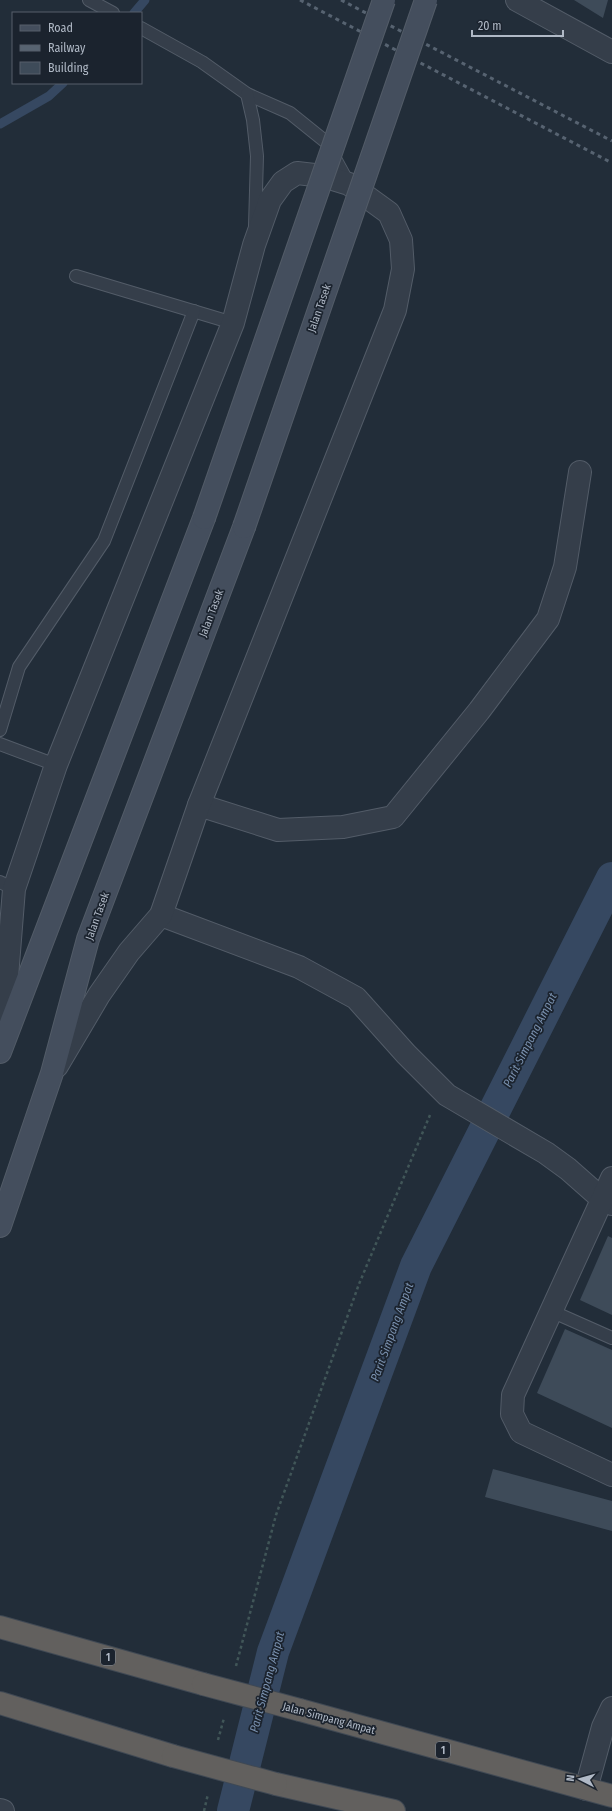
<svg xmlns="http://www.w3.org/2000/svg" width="612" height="1811" font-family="'Fira Sans Condensed',sans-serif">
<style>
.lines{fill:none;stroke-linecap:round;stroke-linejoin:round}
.stream{stroke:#364861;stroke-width:9}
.canal{stroke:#364861;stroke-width:32}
.building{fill:#3e4b59}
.service-casing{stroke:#535c68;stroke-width:14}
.minor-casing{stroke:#535c68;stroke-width:24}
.secondary-casing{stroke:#535c68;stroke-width:24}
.trunk-casing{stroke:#404954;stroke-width:24}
.path{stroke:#415658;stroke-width:2.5;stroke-dasharray:3 3;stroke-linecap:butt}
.service{stroke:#353e4a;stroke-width:12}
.minor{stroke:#353e4a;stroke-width:22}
.secondary{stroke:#444e5d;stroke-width:22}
.trunk{stroke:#62605e;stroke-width:22}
.rail{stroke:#576371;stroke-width:3;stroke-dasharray:4 4;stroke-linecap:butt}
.secondary-bridge-casing{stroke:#535c68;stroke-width:24;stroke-linecap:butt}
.trunk-bridge-casing{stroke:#404954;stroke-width:24;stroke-linecap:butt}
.secondary-bridge{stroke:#444e5d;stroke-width:22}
.trunk-bridge{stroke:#62605e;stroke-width:22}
.labels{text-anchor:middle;stroke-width:3.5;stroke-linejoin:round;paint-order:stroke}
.shield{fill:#1b232e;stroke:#838c98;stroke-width:1}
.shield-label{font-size:10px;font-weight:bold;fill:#b0b9c6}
.street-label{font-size:11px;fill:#b0b9c6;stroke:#1b232e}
.water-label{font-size:12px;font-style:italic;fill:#7990ae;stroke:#1b232e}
</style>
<rect width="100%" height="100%" fill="#222d39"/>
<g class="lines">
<g class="stream">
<polyline points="134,13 145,0"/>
<polyline points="0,124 49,96 63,83"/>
</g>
<polyline class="canal" points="233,1811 273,1652 416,1266 612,878"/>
</g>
<g class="building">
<polygon points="574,0 608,0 603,18"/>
<polygon points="608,1236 612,1238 612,1315 580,1300"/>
<polygon points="565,1329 612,1350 612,1428 537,1393"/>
<polygon points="493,1469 612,1501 612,1531 485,1497"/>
</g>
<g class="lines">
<g class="service-casing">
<g id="service">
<polyline points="89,0 113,13"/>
<polyline points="141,28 202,62 247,94 290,113 326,142 349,184"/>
<polyline points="247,94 253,120 257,156 255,226"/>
<polyline points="76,276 233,323"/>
<polyline points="0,730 19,667 104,541 194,311"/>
<polyline points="0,744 56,765"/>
<polyline points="0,882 14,889"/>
<polyline points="551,1311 612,1338"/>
</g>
</g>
<g class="minor-casing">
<g id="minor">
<polyline points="517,0 612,52"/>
<polyline points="199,805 278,830 343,827 393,817 479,711 548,619 565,567 580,472"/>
<polyline points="161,915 299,967 356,998 406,1054 447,1095 546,1153 568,1169 602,1199 612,1204"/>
<polyline points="2,1040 14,889 56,765 233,323 254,245 270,200 283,182 297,173 323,176 349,184 389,213 401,240 403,269 395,310 199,805 161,915 129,952 99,995 57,1066"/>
<polyline points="612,1178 513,1395 512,1414 521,1432 612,1475"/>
<polyline points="586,1789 603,1727 612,1708"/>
<polyline points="0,1810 3,1811"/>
</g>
</g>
<g class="secondary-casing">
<g id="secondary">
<polyline points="0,1052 204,518"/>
<polyline points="0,1226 52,1073 88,939 244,527"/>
</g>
</g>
<g class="trunk-casing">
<g id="trunk">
<polyline points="0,1627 203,1684"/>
<polyline points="0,1703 173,1756"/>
<polyline points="300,1710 612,1796"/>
<polyline points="276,1784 394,1811"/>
</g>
</g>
<g class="path">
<polyline points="236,1666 276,1515 359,1284 430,1115"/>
<polyline points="218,1740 224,1718"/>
<polyline points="204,1811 208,1794"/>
</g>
<use href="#service" class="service"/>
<use href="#minor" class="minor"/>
<use href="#secondary" class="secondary"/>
<use href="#trunk" class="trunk"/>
<g class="rail">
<polyline points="300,0 612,163"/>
<polyline points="341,0 612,141"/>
</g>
<g class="secondary-bridge-casing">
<g id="secondary-bridge">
<polyline points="204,518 384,0"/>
<polyline points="244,527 426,0"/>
</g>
</g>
<g class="trunk-bridge-casing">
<g id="trunk-bridge">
<polyline points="203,1684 300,1710"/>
<polyline points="173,1756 276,1784"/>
</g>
</g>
<use href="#secondary-bridge" class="secondary-bridge"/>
<use href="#trunk-bridge" class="trunk-bridge"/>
</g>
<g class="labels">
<g class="shield">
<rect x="101" y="1649" width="14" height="16" rx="3"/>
<rect x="436" y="1742" width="14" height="16" rx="3"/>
</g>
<g class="shield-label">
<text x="108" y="1661">1</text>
<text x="443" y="1754">1</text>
</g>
<g class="street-label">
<text transform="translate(319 308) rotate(-71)" y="4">Jalan Tasek</text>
<text transform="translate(211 613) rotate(-69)" y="4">Jalan Tasek</text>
<text transform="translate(97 916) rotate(-70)" y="4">Jalan Tasek</text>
<text transform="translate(329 1718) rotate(15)" y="4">Jalan Simpang Ampat</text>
</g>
<g class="water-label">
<text transform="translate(530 1040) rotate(-63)" y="4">Parit Simpang Ampat</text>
<text transform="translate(392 1332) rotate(-70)" y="4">Parit Simpang Ampat</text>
<text transform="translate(267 1682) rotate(-75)" y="4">Parit Simpang Ampat</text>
</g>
</g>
<rect x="12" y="12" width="130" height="72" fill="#1b232e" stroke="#575f6b"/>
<rect x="20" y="25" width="20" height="6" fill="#444e5d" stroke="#575f6b"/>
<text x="48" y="32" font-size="12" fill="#b0b9c6">Road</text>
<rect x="20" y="45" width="20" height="6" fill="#576371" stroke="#575f6b"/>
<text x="48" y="52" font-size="12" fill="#b0b9c6">Railway</text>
<rect x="20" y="62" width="20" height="12" fill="#3e4b59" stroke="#575f6b"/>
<text x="48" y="72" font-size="12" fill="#b0b9c6">Building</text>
<g transform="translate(580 1779) rotate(276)" stroke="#1b232e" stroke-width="3" paint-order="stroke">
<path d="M0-3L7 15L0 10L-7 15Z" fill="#b0b9c6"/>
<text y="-6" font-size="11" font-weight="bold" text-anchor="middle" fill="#b0b9c6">N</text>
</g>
<path d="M472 30v6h91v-6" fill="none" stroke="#b0b9c6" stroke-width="2"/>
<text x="478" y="30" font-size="12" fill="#b0b9c6" stroke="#1b232e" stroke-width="3" paint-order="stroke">20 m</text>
</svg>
